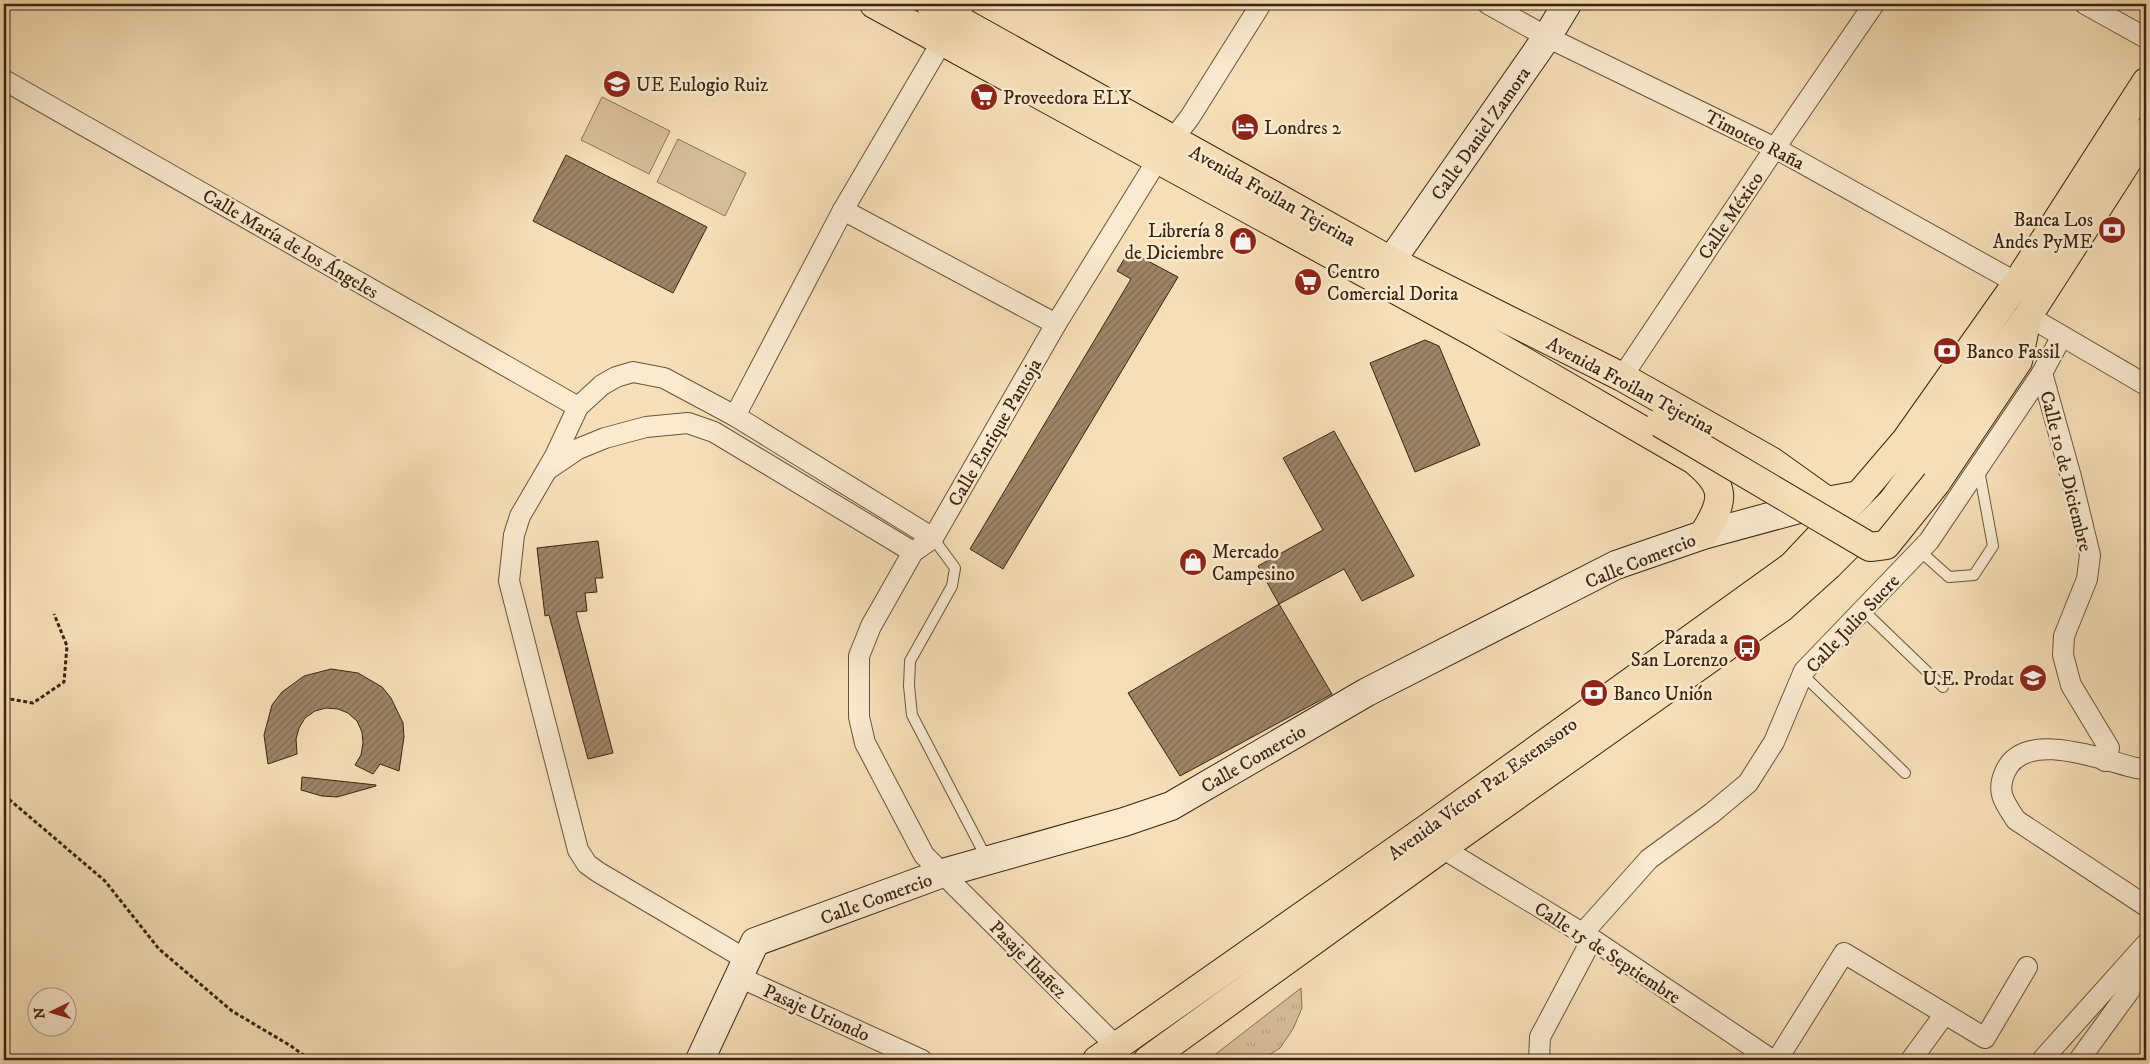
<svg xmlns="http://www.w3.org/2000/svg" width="2150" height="1064" font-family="'IM FELL DW Pica',serif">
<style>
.grass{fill:url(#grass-tufts);stroke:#887256}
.pitch{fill:#d6bf9b;stroke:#887256}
.building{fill:url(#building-hatch);stroke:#3a2411}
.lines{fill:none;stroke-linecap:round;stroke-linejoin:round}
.lane-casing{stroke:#69533a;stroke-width:12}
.street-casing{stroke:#69533a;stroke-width:22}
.secondary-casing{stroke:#3a2411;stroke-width:30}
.primary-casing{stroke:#3a2411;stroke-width:30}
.path{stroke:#3a2411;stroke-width:3;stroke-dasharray:4 2.5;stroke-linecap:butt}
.lane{stroke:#f9ead0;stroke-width:10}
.street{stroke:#f9ead0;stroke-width:20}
.secondary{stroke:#f9ead0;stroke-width:28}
.primary{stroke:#f6dfb7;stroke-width:28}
.primary-bridge-casing{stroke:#3a2411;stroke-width:30;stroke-linecap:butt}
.primary-bridge{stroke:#f6dfb7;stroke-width:28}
.labels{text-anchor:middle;stroke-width:5;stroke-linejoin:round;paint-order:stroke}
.poi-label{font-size:19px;fill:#3a2411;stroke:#f9ead0;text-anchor:start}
.street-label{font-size:19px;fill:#3a2411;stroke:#f9ead0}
</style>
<defs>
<pattern id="grass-tufts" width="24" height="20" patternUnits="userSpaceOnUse" patternTransform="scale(1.25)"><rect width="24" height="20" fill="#d6bf9b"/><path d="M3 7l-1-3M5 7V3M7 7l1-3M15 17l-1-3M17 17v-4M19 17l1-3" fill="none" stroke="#b8a484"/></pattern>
<pattern id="building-hatch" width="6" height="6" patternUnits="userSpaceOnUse" patternTransform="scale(1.25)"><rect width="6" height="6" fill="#9c8567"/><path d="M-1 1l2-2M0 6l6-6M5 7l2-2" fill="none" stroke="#806d53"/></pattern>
</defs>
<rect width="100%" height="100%" fill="#f6dfb7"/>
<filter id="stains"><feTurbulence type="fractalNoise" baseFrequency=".004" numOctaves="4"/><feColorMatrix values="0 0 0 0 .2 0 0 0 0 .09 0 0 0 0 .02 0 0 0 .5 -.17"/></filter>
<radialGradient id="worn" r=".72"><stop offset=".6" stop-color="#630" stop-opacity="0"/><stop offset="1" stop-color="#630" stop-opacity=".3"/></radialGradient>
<polygon class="grass" points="1301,988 1302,1008 1293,1029 1280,1048 1261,1060 1208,1060"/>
<g class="pitch">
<polygon points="602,97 670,131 649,174 581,140"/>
<polygon points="678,139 746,173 725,216 657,182"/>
</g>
<g class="building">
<polygon points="566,155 707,227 673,293 533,221"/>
<polygon points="1129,251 1178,277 1003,569 970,549 1131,279 1117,271"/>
<polygon points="1425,340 1439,346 1480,445 1415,472 1370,363"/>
<polygon points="1334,431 1414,576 1362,601 1344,569 1279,604 1258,566 1323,530 1283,458"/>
<polygon points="598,541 603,578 595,578 597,592 585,593 587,611 576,612 613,753 588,759 549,615 545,616 537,548"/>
<polygon points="1279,604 1332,694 1180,776 1128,693"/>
<polygon points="331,669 358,673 382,687 391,698 403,723 404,737 399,771 380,764 373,774 355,765 361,755 363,743 362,732 357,721 348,713 338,709 326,708 315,711 305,718 299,728 296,739 297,754 268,764 264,735 272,705 282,692 304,676"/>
<polygon points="302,777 376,785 376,786 337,797 322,796 301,790"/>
</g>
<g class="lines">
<g class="lane-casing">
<g id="lane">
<polyline points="933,538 955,568 952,586 910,661 909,686 912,715 987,859"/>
<polyline points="1920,551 1949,577 1974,575 1993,546 1979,470"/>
<polyline points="1863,610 1943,687"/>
<polyline points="1803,675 1905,773"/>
</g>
</g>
<g class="street-casing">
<g id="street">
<polyline points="1488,4 1547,37 1775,148 2017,283"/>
<polyline points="2085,4 2146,38"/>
<polyline points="4,80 578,407"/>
<polyline points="843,210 1056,324"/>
<polyline points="2028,316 2146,385"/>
<polyline points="2042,373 2071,477 2090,555 2087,579 2064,636 2063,655 2071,685 2109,748 2105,761"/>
<polyline points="1622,377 1775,148 1874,4"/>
<polyline points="735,416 843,210 964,4"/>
<polyline points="550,468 578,449 605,438 646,427 688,423 714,432 913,552"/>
<path d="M2146,769L2136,768C2102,760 2024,728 2005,772C1996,792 2004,802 2016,820L2146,906"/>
<polyline points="1442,848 1592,939 1772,1060"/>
<polyline points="1583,933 1649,859 1712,813 1748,783 1774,742 1804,671 1929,541 2042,373 2062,336"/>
<polyline points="747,960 598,872 587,864 578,850 509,581 514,535 520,516 555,456 578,407 602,385 616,377 633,372 664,378 735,416 933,538"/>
<polyline points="739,977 922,1060"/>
<polyline points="1116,1046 924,855 865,743 859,717 859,656 871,626 913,552 933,538 1056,324 1158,159 1190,117 1261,4"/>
<polyline points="1539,1060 1540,1037 1592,939"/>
<polyline points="1777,1060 1844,953 1985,1038 2027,967"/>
<polyline points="1911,1060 1944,1015"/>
<polyline points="2042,1060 2146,944"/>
<polyline points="2079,1060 2130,990 2133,959"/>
</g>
</g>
<g class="secondary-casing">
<g id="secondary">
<polyline points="1391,261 1547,37 1567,4"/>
<polyline points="700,1060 755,942 943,873 1124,822 1171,806 1367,692 1616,565 1703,535 1821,503"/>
</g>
</g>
<g class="primary-casing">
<g id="primary">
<path d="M874,4L1473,332L1694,460C1727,487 1725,500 1703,535"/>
<polyline points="930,4 1391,261 1622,377 1771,461 1827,501 1859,495"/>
<polyline points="1936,483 2018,361 2026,323"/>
<polyline points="1097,1060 1432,825 1792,566 1859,495 1906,440 2017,283 2146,82"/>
<polyline points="1148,1060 1442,848 1781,608 1829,565 1892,502 2028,316 2146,132"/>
</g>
</g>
<g class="path">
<polyline points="4,269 9,264"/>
<polyline points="4,698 33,703 64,682 67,646 54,614"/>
<polyline points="4,795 105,881 159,949 232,1011 291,1046 310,1060"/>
</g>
<use href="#lane" class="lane"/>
<use href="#street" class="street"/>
<use href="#secondary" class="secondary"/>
<use href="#primary" class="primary"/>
<g class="primary-bridge-casing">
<polyline id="primary-bridge" points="1660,423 1870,547 1886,545 1936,483"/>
</g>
<use href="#primary-bridge" class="primary-bridge"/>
</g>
<defs>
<g id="school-disc" transform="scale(1.4375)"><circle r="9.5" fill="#8f2418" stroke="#f9ead0"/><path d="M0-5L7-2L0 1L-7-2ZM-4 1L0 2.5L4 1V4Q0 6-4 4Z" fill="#fff"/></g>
<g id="supermarket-disc" transform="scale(1.4375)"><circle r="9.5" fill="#8f2418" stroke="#f9ead0"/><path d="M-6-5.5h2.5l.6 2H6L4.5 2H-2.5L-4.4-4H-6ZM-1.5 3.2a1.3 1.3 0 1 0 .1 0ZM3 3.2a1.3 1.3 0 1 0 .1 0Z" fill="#fff"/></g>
<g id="hotel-disc" transform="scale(1.4375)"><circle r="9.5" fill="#8f2418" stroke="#f9ead0"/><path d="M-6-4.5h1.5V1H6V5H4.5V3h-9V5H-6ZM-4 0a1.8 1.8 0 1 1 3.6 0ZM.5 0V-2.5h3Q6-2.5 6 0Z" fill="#fff"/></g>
<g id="bank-disc" transform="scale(1.4375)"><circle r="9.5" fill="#8f2418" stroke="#f9ead0"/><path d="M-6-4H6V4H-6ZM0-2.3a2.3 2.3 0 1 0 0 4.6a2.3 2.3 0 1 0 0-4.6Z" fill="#fff"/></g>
<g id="shop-disc" transform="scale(1.4375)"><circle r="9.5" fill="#8f2418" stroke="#f9ead0"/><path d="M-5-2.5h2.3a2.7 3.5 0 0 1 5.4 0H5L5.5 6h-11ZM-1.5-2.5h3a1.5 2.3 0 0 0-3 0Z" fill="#fff"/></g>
<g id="bus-disc" transform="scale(1.4375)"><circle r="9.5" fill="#8f2418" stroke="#f9ead0"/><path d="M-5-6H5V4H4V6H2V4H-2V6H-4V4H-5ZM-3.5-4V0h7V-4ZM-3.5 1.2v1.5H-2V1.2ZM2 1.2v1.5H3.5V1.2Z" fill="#fff"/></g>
</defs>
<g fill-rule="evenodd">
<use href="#school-disc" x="617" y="84"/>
<use href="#supermarket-disc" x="984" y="97"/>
<use href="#hotel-disc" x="1245" y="127"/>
<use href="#bank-disc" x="2112" y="230"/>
<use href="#shop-disc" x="1243" y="241"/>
<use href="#supermarket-disc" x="1308" y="282"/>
<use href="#bank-disc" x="1947" y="351"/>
<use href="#shop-disc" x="1193" y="562"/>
<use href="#bus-disc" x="1747" y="648"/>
<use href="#school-disc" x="2033" y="678"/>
<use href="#bank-disc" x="1594" y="693"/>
</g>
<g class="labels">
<g class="poi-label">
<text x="636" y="91">UE Eulogio Ruiz</text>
<text x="1003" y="104">Proveedora ELY</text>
<text x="1264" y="134">Londres 2</text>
<text x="2093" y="226" text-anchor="end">Banca Los<tspan x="2093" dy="22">Andes PyME</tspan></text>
<text x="1224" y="237" text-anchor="end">Librería 8<tspan x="1224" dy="22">de Diciembre</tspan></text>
<text x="1327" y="278">Centro<tspan x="1327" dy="22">Comercial Dorita</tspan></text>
<text x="1966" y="358">Banco Fassil</text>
<text x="1212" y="558">Mercado<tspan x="1212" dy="22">Campesino</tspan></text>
<text x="1728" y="644" text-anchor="end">Parada a<tspan x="1728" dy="22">San Lorenzo</tspan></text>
<text x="2014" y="685" text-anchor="end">U.E. Prodat</text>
<text x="1613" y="700">Banco Unión</text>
</g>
<g class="street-label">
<text transform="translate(1480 133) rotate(-55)" y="7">Calle Daniel Zamora</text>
<text transform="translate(1755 139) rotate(27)" y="7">Timoteo Raña</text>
<text transform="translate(1273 195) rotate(29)" y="7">Avenida Froilan Tejerina</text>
<text transform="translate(1730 215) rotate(-56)" y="7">Calle México</text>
<text transform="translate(291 243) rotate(30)" y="7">Calle María de los Ángeles</text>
<text transform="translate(1631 385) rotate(28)" y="7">Avenida Froilan Tejerina</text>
<text transform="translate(994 432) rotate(-60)" y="7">Calle Enrique Pantoja</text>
<text transform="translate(2067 471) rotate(76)" y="7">Calle 10 de Diciembre</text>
<text transform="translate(1640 560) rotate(-22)" y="7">Calle Comercio</text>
<text transform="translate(1852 623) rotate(-47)" y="7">Calle Julio Sucre</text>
<text transform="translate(1253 758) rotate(-30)" y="7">Calle Comercio</text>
<text transform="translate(1482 788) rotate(-36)" y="7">Avenida Víctor Paz Estenssoro</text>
<text transform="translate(876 898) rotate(-20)" y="7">Calle Comercio</text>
<text transform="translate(1608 952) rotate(33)" y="7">Calle 15 de Septiembre</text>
<text transform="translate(1029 959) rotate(45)" y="7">Pasaje Ibañez</text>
<text transform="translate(817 1012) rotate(24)" y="7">Pasaje Uriondo</text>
</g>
</g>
<rect width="2150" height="1064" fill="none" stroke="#f6dfb7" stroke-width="20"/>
<rect x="5" y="5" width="2140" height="1054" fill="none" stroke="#3a2411" stroke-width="2.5"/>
<rect x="10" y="10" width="2130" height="1044" fill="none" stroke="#3a2411"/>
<g transform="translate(52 1012) rotate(265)"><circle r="24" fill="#f9ead0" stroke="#ad9b84"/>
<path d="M0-4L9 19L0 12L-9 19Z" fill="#8f2418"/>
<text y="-8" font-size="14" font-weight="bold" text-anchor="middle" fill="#3a2411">N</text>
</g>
<rect width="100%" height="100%" filter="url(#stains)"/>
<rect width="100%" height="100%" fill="url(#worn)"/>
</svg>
